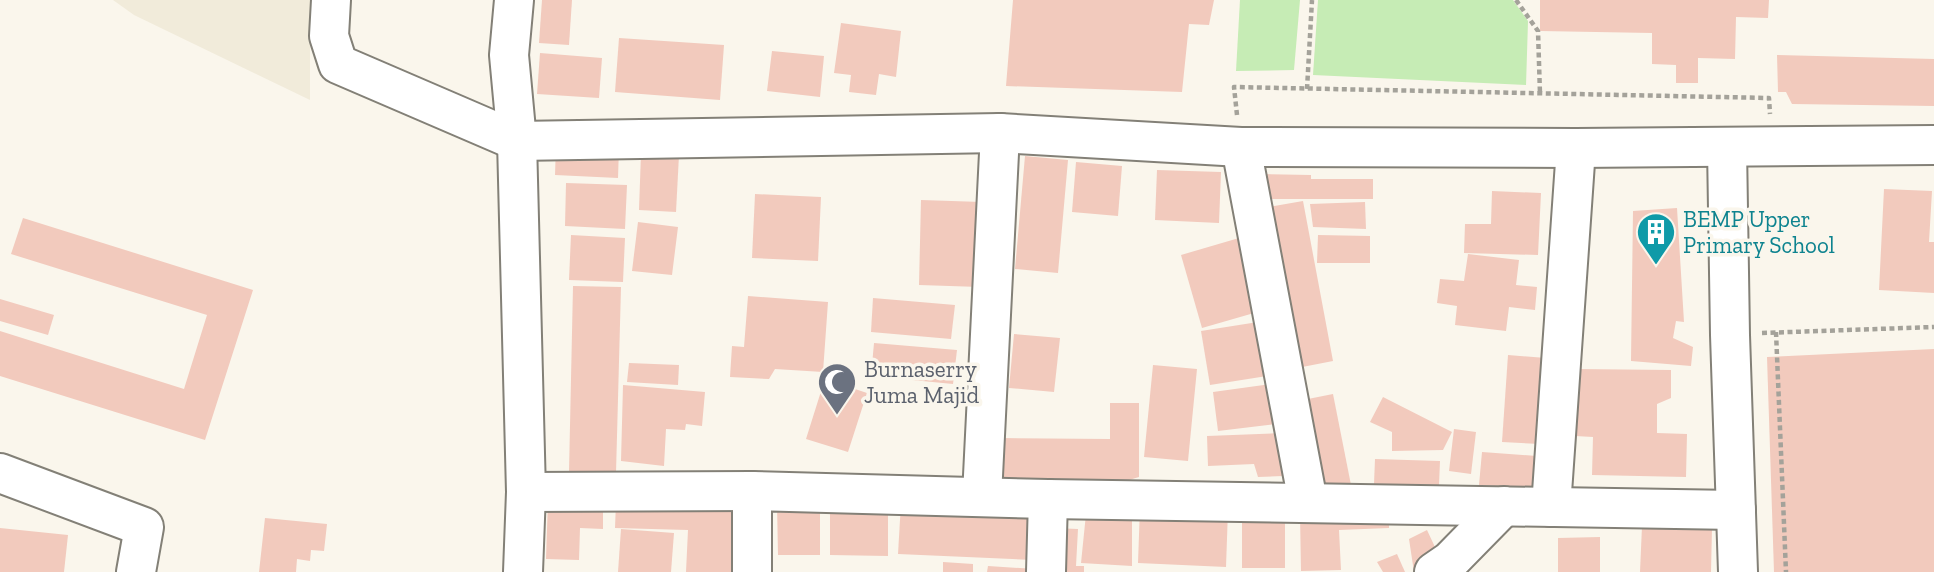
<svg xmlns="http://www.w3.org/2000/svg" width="1934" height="572" font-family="'Zilla Slab',serif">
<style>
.built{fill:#f1ebda}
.green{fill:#c6ecb5}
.building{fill:#f2cabd}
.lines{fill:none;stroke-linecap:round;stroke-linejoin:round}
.minor-casing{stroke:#838077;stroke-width:42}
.path{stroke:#a4a29a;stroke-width:4.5;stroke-dasharray:5 3.5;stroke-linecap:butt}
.minor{stroke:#fff;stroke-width:38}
.labels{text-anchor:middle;stroke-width:7;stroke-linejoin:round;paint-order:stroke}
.culture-label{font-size:23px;fill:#0d838f;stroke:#faf6ec;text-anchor:start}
.worship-label{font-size:23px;fill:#5b616d;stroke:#faf6ec;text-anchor:start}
</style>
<rect width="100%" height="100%" fill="#faf6ec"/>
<polygon class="built" points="113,0 310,0 310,100 134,15"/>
<g class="green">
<polygon points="1240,0 1300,0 1294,70 1236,71"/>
<polygon points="1318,0 1513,0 1528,21 1526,85 1313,75"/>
</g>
<g class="building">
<polygon points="542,0 572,0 569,45 539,43"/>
<polygon points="1013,0 1214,0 1209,25 1189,24 1182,92 1006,86"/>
<polygon points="1540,0 1769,0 1768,18 1736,17 1735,59 1698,58 1698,83 1676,83 1676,65 1652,64 1652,33 1540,31"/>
<polygon points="841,23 901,31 896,77 879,74 876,95 849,92 851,75 834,73"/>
<polygon points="619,38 724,45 720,100 615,92"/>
<polygon points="772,51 824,56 820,97 767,91"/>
<polygon points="540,53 602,58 599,98 537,94"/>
<polygon points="1777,55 1934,59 1934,106 1792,104 1786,92 1778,92"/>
<polygon points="556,145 619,148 618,178 555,175"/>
<polygon points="641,153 679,155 676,212 639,210"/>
<polygon points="1025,156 1068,160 1058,273 1015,269"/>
<polygon points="1076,162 1122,166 1118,216 1072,212"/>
<polygon points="1157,170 1221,172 1219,223 1155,220"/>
<polygon points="1261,174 1311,175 1311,179 1373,179 1373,199 1261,199"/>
<polygon points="566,183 627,185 625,229 565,226"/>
<polygon points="1884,189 1932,191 1929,242 1934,242 1934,293 1879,290"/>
<polygon points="1492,191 1541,193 1538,255 1464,253 1465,224 1491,224"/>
<polygon points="755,194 821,197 818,261 752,258"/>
<polygon points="921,200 982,202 980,287 919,285"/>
<polygon points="1303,201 1333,361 1292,369 1262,208"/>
<polygon points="1365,202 1366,229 1313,227 1310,204"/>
<polygon points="1677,208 1684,322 1676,321 1673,338 1693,347 1691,366 1631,361 1633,211"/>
<polygon points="23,218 253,290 205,440 0,376 0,331 184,389 207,315 11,254"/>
<polygon points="638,222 678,227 672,275 632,271"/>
<polygon points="571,235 625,238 623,282 569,280"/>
<polygon points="1318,235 1370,236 1370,263 1317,263"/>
<polygon points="1239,238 1261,311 1202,328 1181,255"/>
<polygon points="1468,254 1519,260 1516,285 1537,287 1535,310 1509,307 1506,331 1455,325 1457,306 1437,303 1440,279 1464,281"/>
<polygon points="573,286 621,287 616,473 569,472"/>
<polygon points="748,296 828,302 823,372 775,369 769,379 730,377 732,346 744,347"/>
<polygon points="873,298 955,305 951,339 871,332"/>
<polygon points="0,299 54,315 48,335 0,321"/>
<polygon points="1258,322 1267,376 1210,385 1201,331"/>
<polygon points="1014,334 1060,338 1054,392 1009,388"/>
<polygon points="874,343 957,350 953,384 871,376"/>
<polygon points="1934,349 1934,572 1774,572 1767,357"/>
<polygon points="1508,355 1546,358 1540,444 1502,442"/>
<polygon points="629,363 679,365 678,385 627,382"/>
<polygon points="1153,365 1197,369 1188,461 1144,457"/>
<polygon points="1576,369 1671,370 1671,398 1657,404 1657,433 1687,434 1686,477 1592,475 1593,437 1575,436"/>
<polygon points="837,383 867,393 848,452 806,439 823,385 835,389"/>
<polygon points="1271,384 1276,424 1218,431 1213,392"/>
<polygon points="623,385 705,392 702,426 686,424 685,430 666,429 664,466 621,461"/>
<polygon points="1333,394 1351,485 1316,492 1298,401"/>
<polygon points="1383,397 1452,432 1443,450 1392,451 1392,432 1370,422"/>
<polygon points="1110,403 1139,403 1139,477 1119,483 1002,483 1002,438 1110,439"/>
<polygon points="1454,429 1476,432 1471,474 1449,471"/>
<polygon points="1282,433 1283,476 1258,477 1254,464 1208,466 1207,436"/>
<polygon points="1482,452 1537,456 1535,489 1479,485"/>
<polygon points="1375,459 1440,461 1439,485 1374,484"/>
<polygon points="548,500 603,502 603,529 580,528 579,560 546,559"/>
<polygon points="616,502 736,503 731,572 686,572 688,530 615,528"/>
<polygon points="901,503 1035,509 1033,560 898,554"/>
<polygon points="777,504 820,504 820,555 778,555"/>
<polygon points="830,507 888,507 888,556 830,555"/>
<polygon points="1140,507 1228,510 1226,567 1138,563"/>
<polygon points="1389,511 1389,528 1339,530 1341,570 1301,571 1300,514"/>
<polygon points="1086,514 1132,514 1132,566 1081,563"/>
<polygon points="1242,517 1285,518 1285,568 1242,568"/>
<polygon points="265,518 327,524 324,551 311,550 310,561 297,559 296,572 259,572"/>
<polygon points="1642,526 1712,528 1711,572 1640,572"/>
<polygon points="0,528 68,535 64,572 0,572"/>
<polygon points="1054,528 1078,529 1076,566 1084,566 1084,572 1052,572"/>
<polygon points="621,529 674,533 671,572 618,572"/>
<polygon points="1427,530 1441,560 1414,572 1409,539"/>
<polygon points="1600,537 1600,572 1558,572 1558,538"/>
<polygon points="1397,554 1405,572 1383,572 1377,562"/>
<polygon points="943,562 973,564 973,572 943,572"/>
<polygon points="988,566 1036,569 1036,572 987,572"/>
</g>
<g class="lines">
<g class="minor-casing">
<g id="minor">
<polyline points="331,0 329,36 338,64 517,141 1000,133 1241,147 1576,148 1934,145"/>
<polyline points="514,0 509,55 517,141 526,492 523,572"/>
<polyline points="1241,147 1308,502"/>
<polyline points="1727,147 1730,335 1738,572"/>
<polyline points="0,473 144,527 136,572"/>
<polyline points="526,492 752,491"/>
<polyline points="982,496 1000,133"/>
<polyline points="1551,507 1576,148"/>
<polyline points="752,572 752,491 1048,499 1736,510"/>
<polyline points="1046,572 1048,499"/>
<polyline points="1434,572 1450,561 1504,506"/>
</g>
</g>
<g class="path">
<polyline points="1516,0 1538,31 1540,94"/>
<polyline points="1307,89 1312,0"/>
<polyline points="1237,115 1234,87 1769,98 1770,114"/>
<polyline points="1776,332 1786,572"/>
<polyline points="1762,333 1934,327"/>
</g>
<use href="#minor" class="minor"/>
</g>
<defs>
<g id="building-pin" transform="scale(2.0125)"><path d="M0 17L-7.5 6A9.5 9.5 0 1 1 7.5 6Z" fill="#0f9aa8" stroke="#faf6ec"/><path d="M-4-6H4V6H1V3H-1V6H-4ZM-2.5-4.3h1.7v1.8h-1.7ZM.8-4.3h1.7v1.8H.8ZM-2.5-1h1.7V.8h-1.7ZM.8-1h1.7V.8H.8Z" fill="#fff"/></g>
<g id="mosque-pin" transform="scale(2.0125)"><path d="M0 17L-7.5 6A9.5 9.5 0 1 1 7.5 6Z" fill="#6b7280" stroke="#faf6ec"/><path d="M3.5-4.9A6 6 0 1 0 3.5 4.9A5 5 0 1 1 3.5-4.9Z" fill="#fff"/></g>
</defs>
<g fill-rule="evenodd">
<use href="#building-pin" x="1656" y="232"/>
<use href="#mosque-pin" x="837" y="382"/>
</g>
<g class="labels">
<g class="culture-label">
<text x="1683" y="227">BEMP Upper<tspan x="1683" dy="26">Primary School</tspan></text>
</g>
<g class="worship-label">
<text x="864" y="377">Burnaserry<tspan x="864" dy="26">Juma Majid</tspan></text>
</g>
</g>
</svg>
